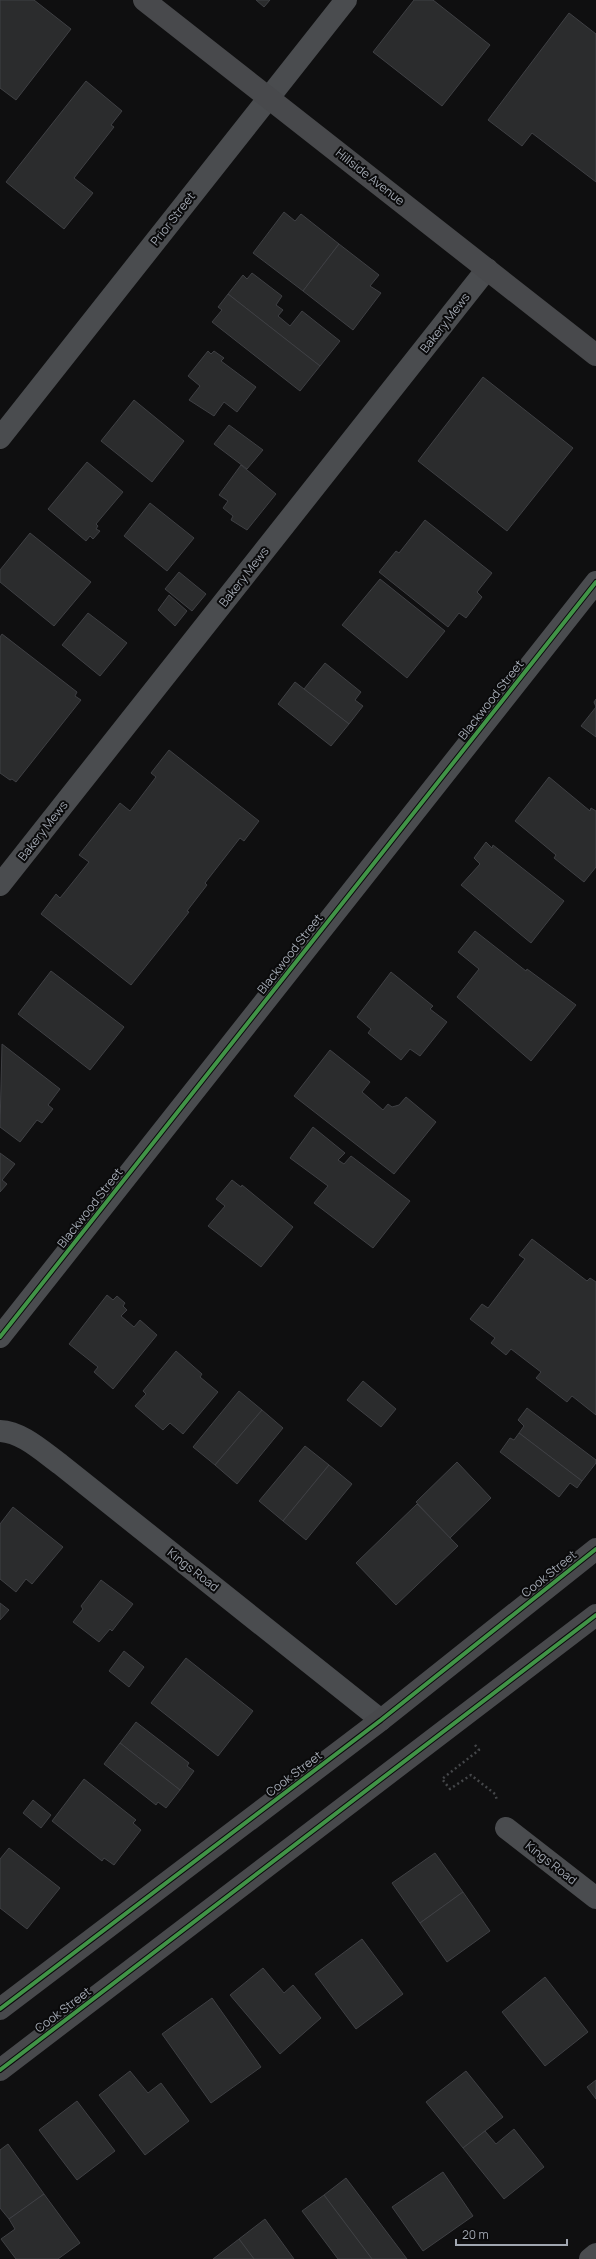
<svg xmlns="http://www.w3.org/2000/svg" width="596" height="2259" font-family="Manrope,sans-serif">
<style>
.building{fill:#2b2c2d;stroke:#3f4044}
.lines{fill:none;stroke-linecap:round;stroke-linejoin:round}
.path{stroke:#45474a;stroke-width:2.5;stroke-dasharray:2 3;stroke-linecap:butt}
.street{stroke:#4a4c4f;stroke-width:22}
.secondary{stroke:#48494c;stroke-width:22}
.cycleway-casing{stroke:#0a0a0b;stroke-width:6}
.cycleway{stroke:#419447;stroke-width:4}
.labels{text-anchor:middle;stroke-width:4;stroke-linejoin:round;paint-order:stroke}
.street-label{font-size:12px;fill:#a1a7b1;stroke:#0a0a0b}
</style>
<rect width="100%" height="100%" fill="#0f0f10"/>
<g class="building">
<polygon points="0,0 34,0 71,29 16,100 0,88"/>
<polygon points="256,0 270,0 264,7"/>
<polygon points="414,0 433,0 490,45 442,106 373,52"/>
<polygon points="569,13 596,34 596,182 532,133 522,146 488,120"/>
<polygon points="86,81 122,111 111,125 114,127 74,178 93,193 64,229 6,182"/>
<polygon points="284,212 295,221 301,214 339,244 303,291 253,253"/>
<polygon points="339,244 379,275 370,286 381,293 353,330 303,291"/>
<polygon points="252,273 282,296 276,305 283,310 278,316 290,326 302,311 340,341 320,366 228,294 243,275 247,279"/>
<polygon points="228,294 320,366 300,391 212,322 222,310 218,307"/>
<polygon points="208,351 211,354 214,351 224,358 221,361 256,387 237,412 224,402 214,416 189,400 200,386 188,376"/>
<polygon points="483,377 573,448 507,531 418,461"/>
<polygon points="134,400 184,441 152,482 101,441"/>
<polygon points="229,425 263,450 247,469 214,444"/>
<polygon points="87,462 123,492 96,524 98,526 96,529 100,531 93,539 90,536 86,541 48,509"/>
<polygon points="241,465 276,494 247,530 231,520 233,516 223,508 228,501 219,495"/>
<polygon points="150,503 194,538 167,571 124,536"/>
<polygon points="425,520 492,573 477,592 482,597 466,618 459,613 448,627 379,572 396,551 399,553"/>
<polygon points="30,533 91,582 54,626 0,582 0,570"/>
<polygon points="179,572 206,594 192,611 165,589"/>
<polygon points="380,579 445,631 407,678 342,625"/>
<polygon points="169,595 187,611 175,626 158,610"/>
<polygon points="88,613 127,643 100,676 62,645"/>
<polygon points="2,634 77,692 75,696 81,700 16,782 12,779 10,780 0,773 0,637"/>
<polygon points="325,663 361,692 355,700 363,706 349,724 304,689"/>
<polygon points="295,682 349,724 331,746 278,704"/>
<polygon points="596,699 596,737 581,726 596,707 594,702"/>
<polygon points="169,750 259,821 244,841 240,838 205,883 207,885 187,911 189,912 131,985 41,914 56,894 60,898 89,862 79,855 120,803 130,811 156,777 151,773"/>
<polygon points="549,777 590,811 591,808 596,811 596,867 584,882 554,858 556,855 515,821"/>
<polygon points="486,842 492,848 493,845 564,901 531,943 461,885 480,864 474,858"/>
<polygon points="475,931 526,971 527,969 576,1005 531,1061 457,997 479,969 458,952"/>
<polygon points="51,971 124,1027 90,1070 18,1014"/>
<polygon points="391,972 433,1006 430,1009 447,1022 420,1056 410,1049 401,1060 368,1033 371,1029 357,1017"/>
<polygon points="2,1044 60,1089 48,1105 53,1109 42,1123 37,1120 20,1142 0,1127"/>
<polygon points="330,1050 370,1082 362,1092 383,1110 388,1104 392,1107 399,1105 406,1097 436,1122 394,1174 294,1096"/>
<polygon points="313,1127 345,1153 338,1160 344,1164 351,1156 410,1201 373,1248 314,1203 328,1186 290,1158"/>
<polygon points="0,1153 15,1164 2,1180 7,1184 0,1192"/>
<polygon points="232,1180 241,1187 242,1185 293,1227 261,1267 208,1226 225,1206 216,1199"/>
<polygon points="532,1239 587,1281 590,1278 596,1282 596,1415 572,1396 567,1402 536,1378 541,1372 511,1349 506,1355 491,1343 495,1338 470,1319 482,1304 488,1308 525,1259 519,1255"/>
<polygon points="107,1295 113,1300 117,1296 125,1303 123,1306 127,1310 121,1316 134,1327 140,1320 157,1335 113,1389 94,1372 98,1367 69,1344"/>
<polygon points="176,1351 202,1374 200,1377 218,1392 183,1434 170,1423 163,1430 135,1406 146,1394 143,1391"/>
<polygon points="363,1381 396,1409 381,1427 347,1400"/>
<polygon points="239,1391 262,1410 215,1465 193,1447"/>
<polygon points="527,1408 596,1460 596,1463 582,1481 519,1433 524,1426 518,1420"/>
<polygon points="262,1410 283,1428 237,1484 215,1465"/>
<polygon points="519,1433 582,1481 577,1488 570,1483 559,1497 500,1452 510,1438 514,1440"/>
<polygon points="305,1446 329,1465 283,1521 259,1501"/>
<polygon points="457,1462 491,1498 450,1538 416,1502"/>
<polygon points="329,1465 352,1484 306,1540 283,1521"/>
<polygon points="417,1504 458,1546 396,1605 356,1563"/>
<polygon points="13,1507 63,1547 32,1584 26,1579 16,1592 0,1579 0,1524"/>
<polygon points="101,1580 133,1604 112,1631 110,1629 99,1642 73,1622 83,1609 81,1606"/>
<polygon points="0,1603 9,1610 0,1620"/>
<polygon points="124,1651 144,1667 129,1687 109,1671"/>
<polygon points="186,1658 253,1711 218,1756 151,1703"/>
<polygon points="136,1722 189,1763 187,1766 194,1771 180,1790 120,1743"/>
<polygon points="120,1743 180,1790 166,1808 158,1802 156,1805 104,1764"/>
<polygon points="84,1779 136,1820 133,1823 141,1830 114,1865 104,1858 102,1861 52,1821"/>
<polygon points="33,1800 51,1815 41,1828 23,1813"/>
<polygon points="9,1848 60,1888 27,1929 0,1908 0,1859"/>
<polygon points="435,1853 463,1892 420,1923 392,1883"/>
<polygon points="463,1892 490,1931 447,1962 420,1923"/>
<polygon points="362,1939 403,1994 356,2029 315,1974"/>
<polygon points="263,1968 284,1993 293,1985 321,2018 280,2054 230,1995"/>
<polygon points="545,1977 588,2032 545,2066 502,2012"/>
<polygon points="212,1998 261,2067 211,2103 162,2034"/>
<polygon points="130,2071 148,2093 161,2083 189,2121 145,2155 99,2095"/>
<polygon points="466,2071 503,2117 463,2148 426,2102"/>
<polygon points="596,2080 596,2099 587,2087"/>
<polygon points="77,2101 115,2151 77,2180 39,2130"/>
<polygon points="514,2129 544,2167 504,2199 463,2148 485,2131 496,2144"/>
<polygon points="8,2144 44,2194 9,2219 0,2208 0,2150"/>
<polygon points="443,2172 473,2216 423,2251 392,2207"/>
<polygon points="346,2178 407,2259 372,2259 324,2195"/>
<polygon points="44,2194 80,2243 58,2259 16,2259 1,2239 15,2229 9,2219"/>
<polygon points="324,2195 372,2259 338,2259 302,2211"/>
<polygon points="265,2219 294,2259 254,2259 239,2239"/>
<polygon points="239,2239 254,2259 213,2259"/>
</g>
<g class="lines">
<polyline class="path" points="475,1745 479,1750 442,1779 450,1789 471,1775 495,1794 497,1800"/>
<g class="street">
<polyline points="0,438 346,0"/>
<polyline points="0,885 487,269"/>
<polyline points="0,1337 596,582"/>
<path d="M0,1431C22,1432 42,1451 60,1464L381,1720"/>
<polyline points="506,1828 596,1898"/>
<polyline points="590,2259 596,2254"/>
</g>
<g class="secondary">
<polyline points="144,0 596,355"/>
<polyline points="0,2009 381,1720 596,1549"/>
<polyline points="0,2070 596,1615"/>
</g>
<g class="cycleway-casing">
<g id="cycleway">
<polyline points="0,1337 596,582"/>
<polyline points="0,2009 381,1720 596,1549"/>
<polyline points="0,2070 596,1615"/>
</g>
</g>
<use href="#cycleway" class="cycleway"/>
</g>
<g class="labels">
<g class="street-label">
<text transform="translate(370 177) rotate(38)" y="4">Hillside Avenue</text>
<text transform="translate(173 219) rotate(-52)" y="4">Prior Street</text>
<text transform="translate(445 323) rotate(-52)" y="4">Bakery Mews</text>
<text transform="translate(244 577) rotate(-52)" y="4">Bakery Mews</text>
<text transform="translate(491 700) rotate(-52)" y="4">Blackwood Street</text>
<text transform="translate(43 831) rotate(-52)" y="4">Bakery Mews</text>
<text transform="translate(290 954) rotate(-52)" y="4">Blackwood Street</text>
<text transform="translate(90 1208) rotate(-52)" y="4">Blackwood Street</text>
<text transform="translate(193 1570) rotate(38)" y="4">Kings Road</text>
<text transform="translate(549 1574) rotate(-39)" y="4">Cook Street</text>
<text transform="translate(294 1774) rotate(-37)" y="4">Cook Street</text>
<text transform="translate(551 1863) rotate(38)" y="4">Kings Road</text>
<text transform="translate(63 2010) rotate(-37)" y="4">Cook Street</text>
</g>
</g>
<path d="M456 2239v6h111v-6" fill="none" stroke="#a1a7b1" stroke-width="2"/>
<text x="462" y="2239" font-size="12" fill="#a1a7b1" stroke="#0a0a0b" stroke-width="3" paint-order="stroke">20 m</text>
</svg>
